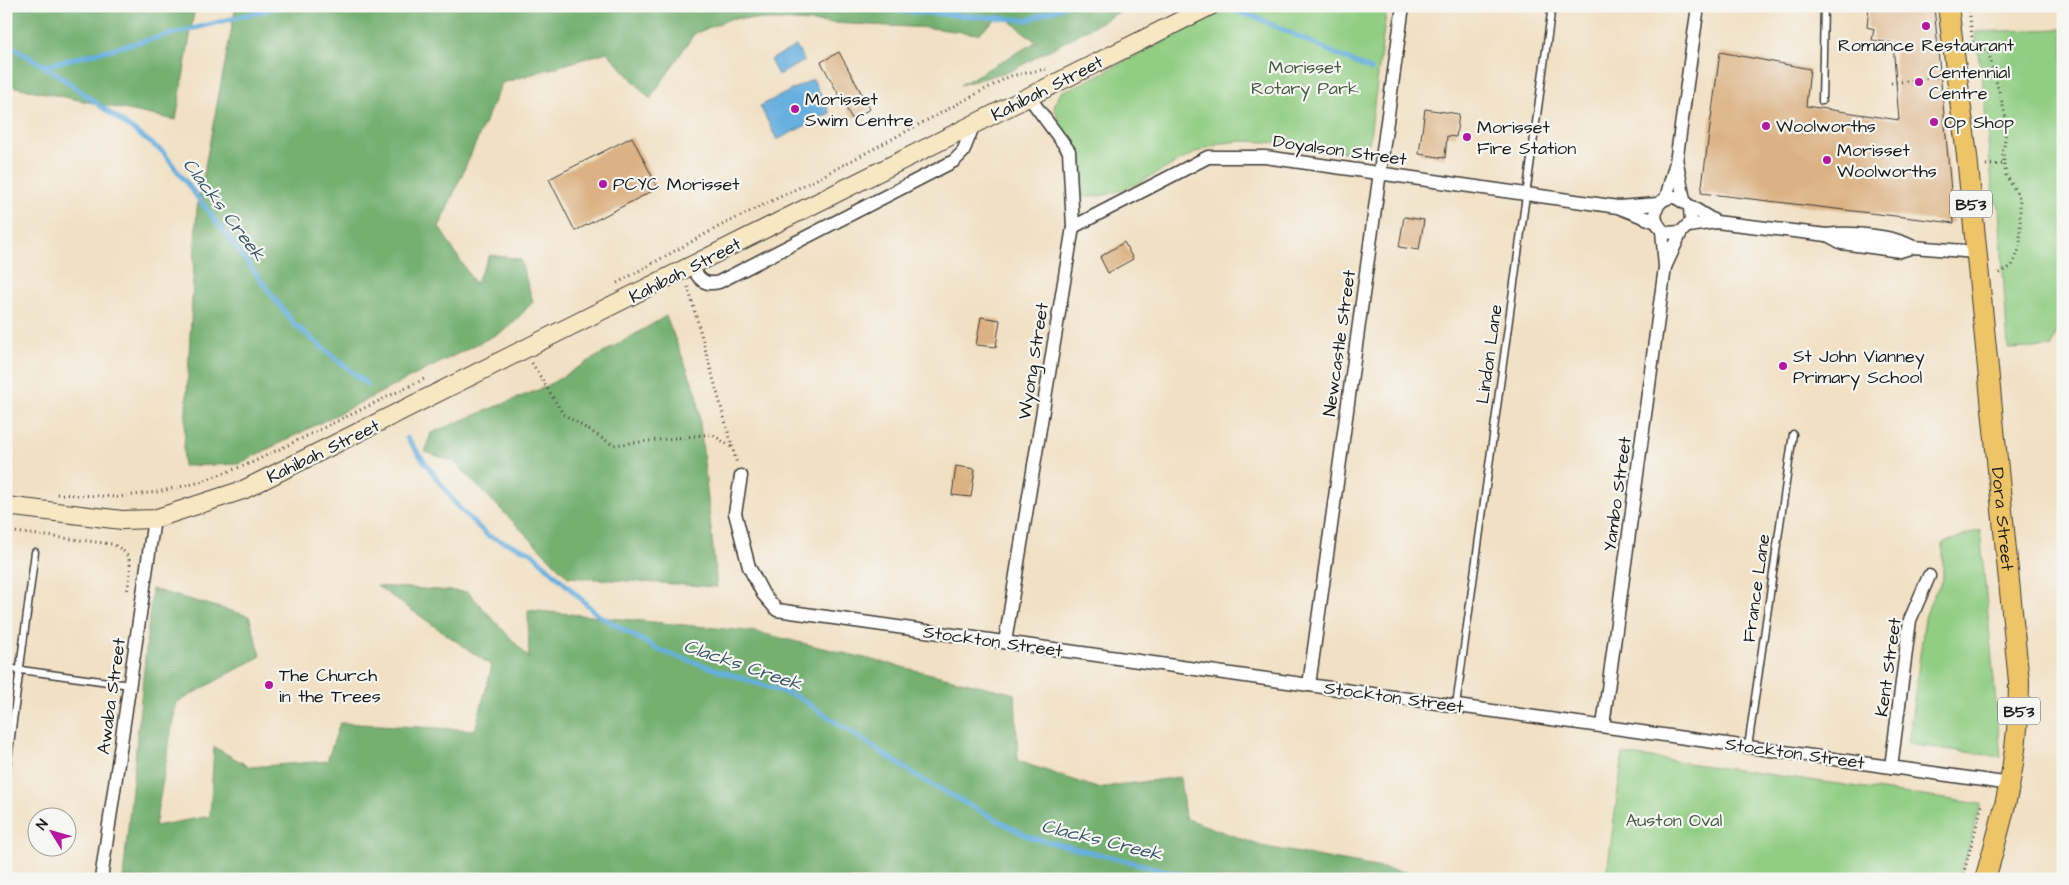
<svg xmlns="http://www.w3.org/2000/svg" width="2069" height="885" font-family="'Architects Daughter',sans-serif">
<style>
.green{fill:#91cd83;stroke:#567450}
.forest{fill:#74b071;stroke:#486646}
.water{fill:#66afde;stroke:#41667d}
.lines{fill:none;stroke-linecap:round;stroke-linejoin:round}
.stream{stroke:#66afde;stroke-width:5}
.building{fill:#dcb284}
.lane-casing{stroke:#3c3935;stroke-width:9}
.street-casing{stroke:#3c3935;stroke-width:15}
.secondary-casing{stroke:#3c3935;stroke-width:20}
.primary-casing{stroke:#3c3935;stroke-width:22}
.path{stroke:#3c3935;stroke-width:3;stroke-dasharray:1 4;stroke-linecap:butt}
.lane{stroke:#fff;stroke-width:6}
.street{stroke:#fff;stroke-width:12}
.secondary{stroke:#f8e7c3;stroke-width:18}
.primary{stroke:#eec469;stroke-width:20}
.poi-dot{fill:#b5179e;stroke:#f6f6f2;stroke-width:2}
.labels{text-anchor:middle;stroke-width:4.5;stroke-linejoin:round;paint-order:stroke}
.shield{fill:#f6f6f2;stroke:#5d5d5c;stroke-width:1}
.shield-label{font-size:16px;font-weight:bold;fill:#1c1c1c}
.poi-label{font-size:18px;fill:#1c1c1c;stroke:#f6f6f2;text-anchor:start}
.park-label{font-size:18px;fill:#455a40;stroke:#f6f6f2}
.street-label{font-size:18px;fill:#1c1c1c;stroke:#f6f6f2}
.water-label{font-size:19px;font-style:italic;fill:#3a576a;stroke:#f6f6f2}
</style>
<rect width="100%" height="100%" fill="#f6f6f2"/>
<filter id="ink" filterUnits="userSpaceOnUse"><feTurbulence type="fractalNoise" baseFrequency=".02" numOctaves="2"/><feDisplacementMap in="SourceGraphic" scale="10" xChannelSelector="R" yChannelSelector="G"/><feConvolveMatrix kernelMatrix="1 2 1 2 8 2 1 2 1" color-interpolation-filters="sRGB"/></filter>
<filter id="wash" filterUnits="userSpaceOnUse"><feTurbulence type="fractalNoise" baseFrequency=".0096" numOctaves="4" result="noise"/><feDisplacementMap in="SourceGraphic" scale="20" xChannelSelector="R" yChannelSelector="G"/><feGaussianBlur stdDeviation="1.12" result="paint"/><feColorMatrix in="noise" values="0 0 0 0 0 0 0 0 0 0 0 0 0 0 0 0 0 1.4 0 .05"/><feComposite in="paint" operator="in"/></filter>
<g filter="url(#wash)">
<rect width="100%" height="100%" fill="#f1e0c3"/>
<g class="green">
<path d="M1233,6H1387L1369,143L1356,153C1318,150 1249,134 1216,145C1170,159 1132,198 1083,197L1079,189L1078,160L1061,128L1054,106L1061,92L1085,82Z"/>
<polygon points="2063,29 2063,303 2052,347 2008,349 1999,208 1993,196 1983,86 1975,32"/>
<polygon points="1980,530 2001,757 1908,744 1925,618 1932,598 1943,580 1943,543"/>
<polygon points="1623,754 1981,804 1960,879 1606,879"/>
</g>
<g class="forest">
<polygon points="6,6 195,6 176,120 6,85"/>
<polygon points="236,6 1130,6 1013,70 960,85 1036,42 1002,14 978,34 930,28 732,18 694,34 650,99 607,52 502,83 439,227 475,284 490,255 520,259 533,302 507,329 238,464 183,466 197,208"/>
<polygon points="666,316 697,394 717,587 568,577 453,461 425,452 431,433 545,387"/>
<polygon points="377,586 468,592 529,658 528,610 756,632 1015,694 1018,761 1097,788 1180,777 1185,818 1261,846 1442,879 123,878 152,589 249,616 261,656 176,703 155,826 210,816 214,747 250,767 327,761 340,723 475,730 492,666"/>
</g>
<g class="water">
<polygon points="796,46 804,61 778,75 770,60"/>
<polygon points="813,79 830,113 777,140 760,106"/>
</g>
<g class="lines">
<g class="stream">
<polyline points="827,6 1028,20 1064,6"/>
<polyline points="1238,12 1253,16 1371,70"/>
<polyline points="6,43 57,74 163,152 294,324 368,385"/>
<polyline points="44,66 283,6"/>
<polyline points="407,438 458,507 488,536 531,552 598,615 661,651 798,697 923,780 1029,837 1199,879"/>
</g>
</g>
<g id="blocks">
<g class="building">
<polygon points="1869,6 1934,6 1954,223 1701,193 1720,52 1810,69 1806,106 1899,120 1893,43 1872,40 1874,29 1867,27"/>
<polygon points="839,52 870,109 852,119 821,62"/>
<polygon points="1425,109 1459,114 1456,137 1447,136 1445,158 1419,154"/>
<polygon points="632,137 658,188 575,231 549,179"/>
<polygon points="1404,217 1424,220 1419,250 1399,247"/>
<polygon points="1124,242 1133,259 1108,273 1100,257"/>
<polygon points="981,317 1000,320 996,347 976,345"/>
<polygon points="956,466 975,469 971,497 952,495"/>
</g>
</g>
</g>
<g filter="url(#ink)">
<use href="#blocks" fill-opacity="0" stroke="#3c3935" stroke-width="1"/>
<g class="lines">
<g class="lane-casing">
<g id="lane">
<polyline points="1822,101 1824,6"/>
<polyline points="6,668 130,685"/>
<polyline points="1456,706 1552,6"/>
<polyline points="1748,747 1793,434"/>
<polyline points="6,775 35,552"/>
</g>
</g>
<g class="street-casing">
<g id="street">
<polyline points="1677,163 1684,200"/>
<polyline points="1666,198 1676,162 1698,6"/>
<path d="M1690,207L1691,222L1681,232L1666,233C1648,221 1654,197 1675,197L1716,222"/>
<polyline points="1620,208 1656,222"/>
<path d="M1688,226L1716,222L1827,235C1850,232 1892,235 1913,247"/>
<polyline points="1073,227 1208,157 1265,157 1618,207 1658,204"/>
<polyline points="1827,235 1842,243 1900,251 1913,247 1976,252"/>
<polyline points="1666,265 1681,232"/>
<path d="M692,267C699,279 704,286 719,282L954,161L963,152L973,126"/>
<polyline points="741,476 735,513 749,567 763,594 777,610 2011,784"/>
<polyline points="1005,642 1073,227 1069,151 1029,97"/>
<polyline points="1309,685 1403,6"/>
<polyline points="1603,726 1665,267 1662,230"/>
<polyline points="1891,767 1910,620 1929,576"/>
<polyline points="101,879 154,519"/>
</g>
</g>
<g class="secondary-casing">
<polyline id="secondary" points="6,506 122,520 154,519 243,490 1210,6"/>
</g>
<g class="primary-casing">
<g id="primary">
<path id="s1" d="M1948,6L1967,156L2019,682C2019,757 2006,808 1985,879"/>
</g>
</g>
<g class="path">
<polyline points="1969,6 1973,49 1988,51 2007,121 2003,155 2006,175 2020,198 2020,247 2012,266 1997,275"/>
<polyline points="1891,83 1940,77"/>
<polyline points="1986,165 2004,164"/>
<polyline points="617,283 720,226 815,180 1010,76 1046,69"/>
<polyline points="688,287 737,464"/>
<polyline points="532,363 563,414 613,445 712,434 734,449"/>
<polyline points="57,494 117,497 157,492 197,483 251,463 426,378"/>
<path d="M6,531L112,544C137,555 130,571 127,593"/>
<polyline points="1962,879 1983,802"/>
</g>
<use href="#lane" class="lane"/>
<use href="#street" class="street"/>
<use href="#secondary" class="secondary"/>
<use href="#primary" class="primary"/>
</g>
</g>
<g class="poi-dot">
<circle cx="1926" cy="26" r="5"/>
<circle cx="1919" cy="82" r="5"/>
<circle cx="795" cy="109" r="5"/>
<circle cx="1934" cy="122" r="5"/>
<circle cx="1766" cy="126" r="5"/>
<circle cx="1467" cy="137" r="5"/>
<circle cx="1827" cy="160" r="5"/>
<circle cx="603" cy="184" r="5"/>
<circle cx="1783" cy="366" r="5"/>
<circle cx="269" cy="685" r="5"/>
</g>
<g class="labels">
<g class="shield">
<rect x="1950" y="190.5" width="42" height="27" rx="4"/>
<rect x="1998" y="697.5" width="42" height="27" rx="4"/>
</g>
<g class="shield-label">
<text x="1971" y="210">B53</text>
<text x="2019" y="717">B53</text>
</g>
<g class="poi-label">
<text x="1926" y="51" text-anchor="middle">Romance Restaurant</text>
<text x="1929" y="78">Centennial<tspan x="1929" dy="21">Centre</tspan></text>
<text x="805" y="105">Morisset<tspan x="805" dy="21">Swim Centre</tspan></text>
<text x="1944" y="128">Op Shop</text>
<text x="1776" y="132">Woolworths</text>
<text x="1477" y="133">Morisset<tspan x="1477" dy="21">Fire Station</tspan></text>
<text x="1837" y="156">Morisset<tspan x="1837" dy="21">Woolworths</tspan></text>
<text x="613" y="190">PCYC Morisset</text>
<text x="1793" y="362">St John Vianney<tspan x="1793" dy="21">Primary School</tspan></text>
<text x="279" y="681">The Church<tspan x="279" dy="21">in the Trees</tspan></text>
</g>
<g class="park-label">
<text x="1305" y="73">Morisset<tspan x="1305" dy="21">Rotary Park</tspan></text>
<text x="1674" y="826">Auston Oval</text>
</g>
<g class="street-label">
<text transform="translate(1047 88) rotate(-27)" y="6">Kahibah Street</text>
<text transform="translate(1340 150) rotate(8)" y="6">Doyalson Street</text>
<text transform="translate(685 270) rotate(-27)" y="6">Kahibah Street</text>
<text transform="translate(1339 343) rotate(-82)" y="6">Newcastle Street</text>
<text transform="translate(1489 354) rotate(-82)" y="6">Lindon Lane</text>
<text transform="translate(1033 361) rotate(-81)" y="6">Wyong Street</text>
<text transform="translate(323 451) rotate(-26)" y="6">Kahibah Street</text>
<text transform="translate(1617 494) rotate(-82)" y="6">Yambo Street</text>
<text dy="6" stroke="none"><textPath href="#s1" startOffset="516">Dora Street</textPath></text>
<text transform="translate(1756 588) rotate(-82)" y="6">France Lane</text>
<text transform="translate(993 641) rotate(8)" y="6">Stockton Street</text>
<text transform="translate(1888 667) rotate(-82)" y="6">Kent Street</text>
<text transform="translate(111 696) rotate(-82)" y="6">Awaba Street</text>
<text transform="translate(1394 697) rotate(8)" y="6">Stockton Street</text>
<text transform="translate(1795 753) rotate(8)" y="6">Stockton Street</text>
</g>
<g class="water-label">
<text transform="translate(225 209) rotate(53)" y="7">Clacks Creek</text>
<text transform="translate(743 664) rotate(19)" y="7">Clacks Creek</text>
<text transform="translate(1102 839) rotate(14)" y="7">Clacks Creek</text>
</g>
</g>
<rect width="2069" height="885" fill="none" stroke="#f6f6f2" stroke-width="25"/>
<g transform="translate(52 832) rotate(307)"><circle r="24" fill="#f6f6f2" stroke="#9f9f9c"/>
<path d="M0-4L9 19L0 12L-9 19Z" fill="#b5179e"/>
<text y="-8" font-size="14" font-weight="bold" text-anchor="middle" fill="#1c1c1c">N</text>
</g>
</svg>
